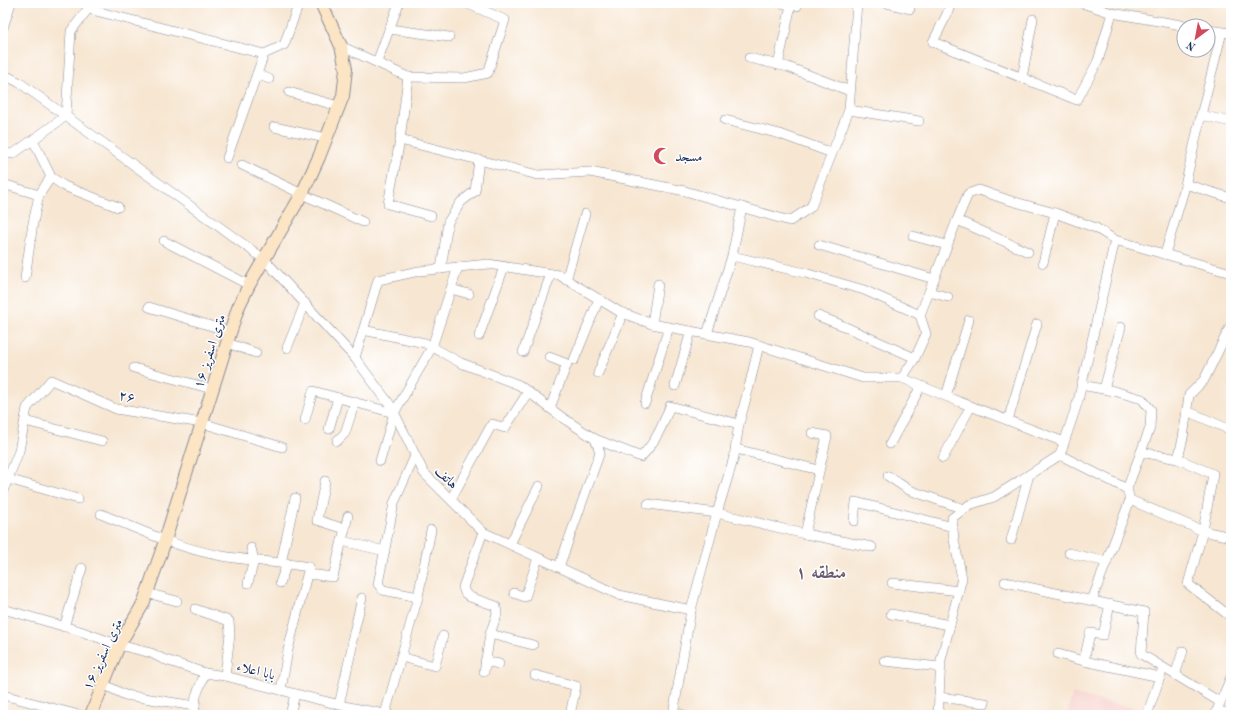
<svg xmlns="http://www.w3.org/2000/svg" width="1234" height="718" font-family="'Old Standard TT',Amiri,serif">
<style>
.built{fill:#f7d0cc}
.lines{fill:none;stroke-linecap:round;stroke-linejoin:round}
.street-casing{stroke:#898a98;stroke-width:10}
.secondary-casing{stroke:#898a98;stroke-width:14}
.street{stroke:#fff;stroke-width:9}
.secondary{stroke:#fce5c4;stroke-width:12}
.labels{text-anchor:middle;stroke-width:3;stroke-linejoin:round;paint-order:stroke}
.poi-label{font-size:14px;fill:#1b2f5e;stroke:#fff;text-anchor:start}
.street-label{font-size:14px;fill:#1b2f5e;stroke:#fff}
.district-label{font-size:18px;font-weight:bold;fill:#6a5a6e;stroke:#fff}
</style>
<rect width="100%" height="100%" fill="#fff"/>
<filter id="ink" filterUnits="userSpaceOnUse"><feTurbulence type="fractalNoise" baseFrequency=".025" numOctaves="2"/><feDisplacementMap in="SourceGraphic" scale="8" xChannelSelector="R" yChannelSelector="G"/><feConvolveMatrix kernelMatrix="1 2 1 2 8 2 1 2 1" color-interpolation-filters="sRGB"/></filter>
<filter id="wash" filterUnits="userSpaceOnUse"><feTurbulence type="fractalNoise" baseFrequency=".012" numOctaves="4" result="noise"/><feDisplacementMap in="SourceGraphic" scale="16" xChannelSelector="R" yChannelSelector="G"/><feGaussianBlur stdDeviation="0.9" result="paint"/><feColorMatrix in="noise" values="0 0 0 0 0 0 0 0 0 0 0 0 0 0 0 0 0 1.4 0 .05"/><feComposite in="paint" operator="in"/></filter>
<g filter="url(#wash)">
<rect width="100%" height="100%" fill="#f7e6d1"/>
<polygon class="built" points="1072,694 1137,709 1135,715 1067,715"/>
</g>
<g filter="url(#ink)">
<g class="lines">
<g class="street-casing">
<g id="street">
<polyline points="90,3 88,9 264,54 227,158"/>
<polyline points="781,3 797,6"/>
<polyline points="886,3 910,9"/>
<polyline points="951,3 947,14 933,42 1077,100 1098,61 1112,13"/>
<polyline points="1082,3 1112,13 1187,26"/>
<polyline points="3,28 11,3"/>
<polyline points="389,29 449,37"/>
<polyline points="1208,30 1231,33"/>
<polyline points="341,46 408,77 400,140 538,175 590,172 685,191 790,221 811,207 849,110 857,3"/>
<polyline points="264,54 284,45 299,3"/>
<polyline points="749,58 788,67 850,91"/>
<polyline points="377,62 399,3"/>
<polyline points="778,65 791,5"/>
<polyline points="3,74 20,83 264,259 355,358 391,406 424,473 483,532 619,595 691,610"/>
<polyline points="257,74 269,79"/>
<polyline points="408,77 464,78 488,73 505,20 466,3"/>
<polyline points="1022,78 1033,19"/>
<polyline points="289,92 338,106"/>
<polyline points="849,110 919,121"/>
<polyline points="1201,115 1222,32"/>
<polyline points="725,120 780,134 832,153"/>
<polyline points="274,127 326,138"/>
<polyline points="33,140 51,177 64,186 118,207"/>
<polyline points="400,140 388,204 431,216"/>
<polyline points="3,153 13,154 66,116 71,31 88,9"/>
<polyline points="242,165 302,194 363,222"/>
<polyline points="3,184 39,195"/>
<polyline points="1185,184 1231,198"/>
<polyline points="957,220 1028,252"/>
<polyline points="913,236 947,245"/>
<polyline points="164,241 249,285"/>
<polyline points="819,245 934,279"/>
<polyline points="1165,254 1184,190 1201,115 1231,122"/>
<polyline points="732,256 805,273 864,290 920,315"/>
<polyline points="1043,263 1055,213"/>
<polyline points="441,269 448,222 461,202 475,191 479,160"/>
<polyline points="25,278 33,223 39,195 51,177"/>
<polyline points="566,280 585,214"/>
<polyline points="451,289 469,294"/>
<polyline points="929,292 948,297"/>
<polyline points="149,307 231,332"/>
<polyline points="818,316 839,324 915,358"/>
<polyline points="652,324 658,284"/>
<polyline points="1231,325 1204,380 1189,395 1183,438 1178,459 1213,474 1203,531 1231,537"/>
<polyline points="363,330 425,343 461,363 519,385 563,418 595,439 600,452 559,567"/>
<polyline points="707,334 732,256 742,207"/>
<polyline points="479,336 504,267"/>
<polyline points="227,343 256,353"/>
<polyline points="287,348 305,303"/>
<polyline points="523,352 551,274"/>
<polyline points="549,357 567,364 550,408"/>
<polyline points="355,358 378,280 419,271 488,264 559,275 620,312 652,324 749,342 863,378 902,378 960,402 1064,442"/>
<polyline points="574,360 599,299"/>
<polyline points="134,368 212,389"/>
<polyline points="598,373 623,313"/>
<polyline points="902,378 915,358 926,334 920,315 957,220 968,194 979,190 1008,200 1055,213 1096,228 1115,240"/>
<polyline points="1081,385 1114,391 1142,399 1151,410 1150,428 1127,489"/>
<polyline points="675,386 691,331"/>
<polyline points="1104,389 1121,327"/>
<polyline points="946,396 969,320"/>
<polyline points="645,403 669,327"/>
<polyline points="1187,411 1226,428 1231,431"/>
<polyline points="305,420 313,391 394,413"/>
<polyline points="1008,420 1037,324"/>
<polyline points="25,421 102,441"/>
<polyline points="329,429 338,398"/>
<path d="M595,439L641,457C656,441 662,427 670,406L739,424"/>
<polyline points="337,441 345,433 355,402"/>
<polyline points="890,444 921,386"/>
<polyline points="736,449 819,470"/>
<polyline points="1141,452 1178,459"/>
<polyline points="1060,455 1078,401 1115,240 1231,273"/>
<polyline points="415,456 394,503 378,584 383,590 418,597"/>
<polyline points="943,458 971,406"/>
<polyline points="380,461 394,413 432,347 458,267"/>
<polyline points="888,476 909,490 964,509"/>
<polyline points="8,479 78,499"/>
<polyline points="325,481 317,520 345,529"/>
<polyline points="3,491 19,451 27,408 51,380 116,409 202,423 282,447"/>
<polyline points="451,499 492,424 505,428 528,392"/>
<polyline points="648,504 717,513 805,534 872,547"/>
<path d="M101,514C140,530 180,549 222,556C251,561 280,562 309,567L288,650L281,690"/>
<polyline points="854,521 856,502 953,527"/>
<polyline points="483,532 463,587 465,593 470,597 496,606 497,614 490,634 484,672"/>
<polyline points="805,534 827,436 812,433"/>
<polyline points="1011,540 1029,475"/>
<polyline points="342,541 385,551"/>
<polyline points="510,544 539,486"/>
<polyline points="1069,553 1107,562"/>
<polyline points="281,563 295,498"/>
<polyline points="308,574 333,577 348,516"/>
<polyline points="1005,582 1144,612 1141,654 1220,702"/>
<polyline points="248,583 254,560 251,548"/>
<polyline points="280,583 287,563"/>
<polyline points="892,583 959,591"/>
<polyline points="147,593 177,601"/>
<polyline points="514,593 525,597 538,558"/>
<polyline points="1092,600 1130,500"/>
<polyline points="3,609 80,631 119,645 151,653 163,659 205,673 225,676 344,706 389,715"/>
<polyline points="195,609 229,621 230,634 225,676"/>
<polyline points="891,614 950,625"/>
<polyline points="64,627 82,568"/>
<polyline points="490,634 533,645"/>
<polyline points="1058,654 1084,661 1160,677"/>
<polyline points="401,657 435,666 443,636"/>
<polyline points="485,661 499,664"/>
<polyline points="884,661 940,667"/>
<polyline points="1084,661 1090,633 1103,635 1110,604"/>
<polyline points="535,675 576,686 570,715"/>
<polyline points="1175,675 1183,651"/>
<polyline points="103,684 125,695 195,706"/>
<polyline points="3,695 79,715"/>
<polyline points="939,697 985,703"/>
<polyline points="339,705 352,647 352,641 362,598"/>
<polyline points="1216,712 1231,712"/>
<polyline points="673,713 684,715"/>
<polyline points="385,714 418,597 431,530"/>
<polyline points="194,715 196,696 205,673"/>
<polyline points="290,715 295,694"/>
<polyline points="673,715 691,610 717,513 734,457 739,424 749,387 759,345"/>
<polyline points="938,715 941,660 962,578 954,540 952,518 969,505 994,497 1060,455 1127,489 1130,500 1203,531 1188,584 1231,617"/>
<polyline points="1147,715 1162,671"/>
<polyline points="1215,715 1231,677"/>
</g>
</g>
<g class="secondary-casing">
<polyline id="secondary" points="91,715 119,645 143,604 161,553 238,308 249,285 302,194 319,157 343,96 346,69 341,46 321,3"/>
</g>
<use href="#street" class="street"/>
<use href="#secondary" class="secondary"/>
</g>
</g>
<defs>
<g id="mosque-bare" transform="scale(1.38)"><path d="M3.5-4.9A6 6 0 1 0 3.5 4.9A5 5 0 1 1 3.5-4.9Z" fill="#d1495b" stroke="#fff" stroke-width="2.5" paint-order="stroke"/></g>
</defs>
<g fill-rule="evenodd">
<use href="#mosque-bare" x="662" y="156"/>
</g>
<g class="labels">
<g class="poi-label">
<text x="675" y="161">مسجد</text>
</g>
<g class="street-label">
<text transform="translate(209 351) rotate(-72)" y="5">۱۶ متری اسفریز</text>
<text transform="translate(127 396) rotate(13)" y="5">۲۶</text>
<text transform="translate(447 477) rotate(45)" y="5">هاتف</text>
<text transform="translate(102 654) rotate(-65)" y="5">۱۶ متری اسفریز</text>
<text transform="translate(256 670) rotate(14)" y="5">بابا اعلاء</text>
</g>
<g class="district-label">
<text x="821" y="578">منطقه ۱</text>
</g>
</g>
<rect width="1234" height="718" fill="none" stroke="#fff" stroke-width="16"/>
<g transform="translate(1196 38) rotate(212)"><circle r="19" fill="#ffffff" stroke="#a4acbf"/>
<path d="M0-3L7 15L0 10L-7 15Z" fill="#d1495b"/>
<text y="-6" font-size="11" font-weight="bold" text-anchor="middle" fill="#1b2f5e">N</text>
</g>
</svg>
